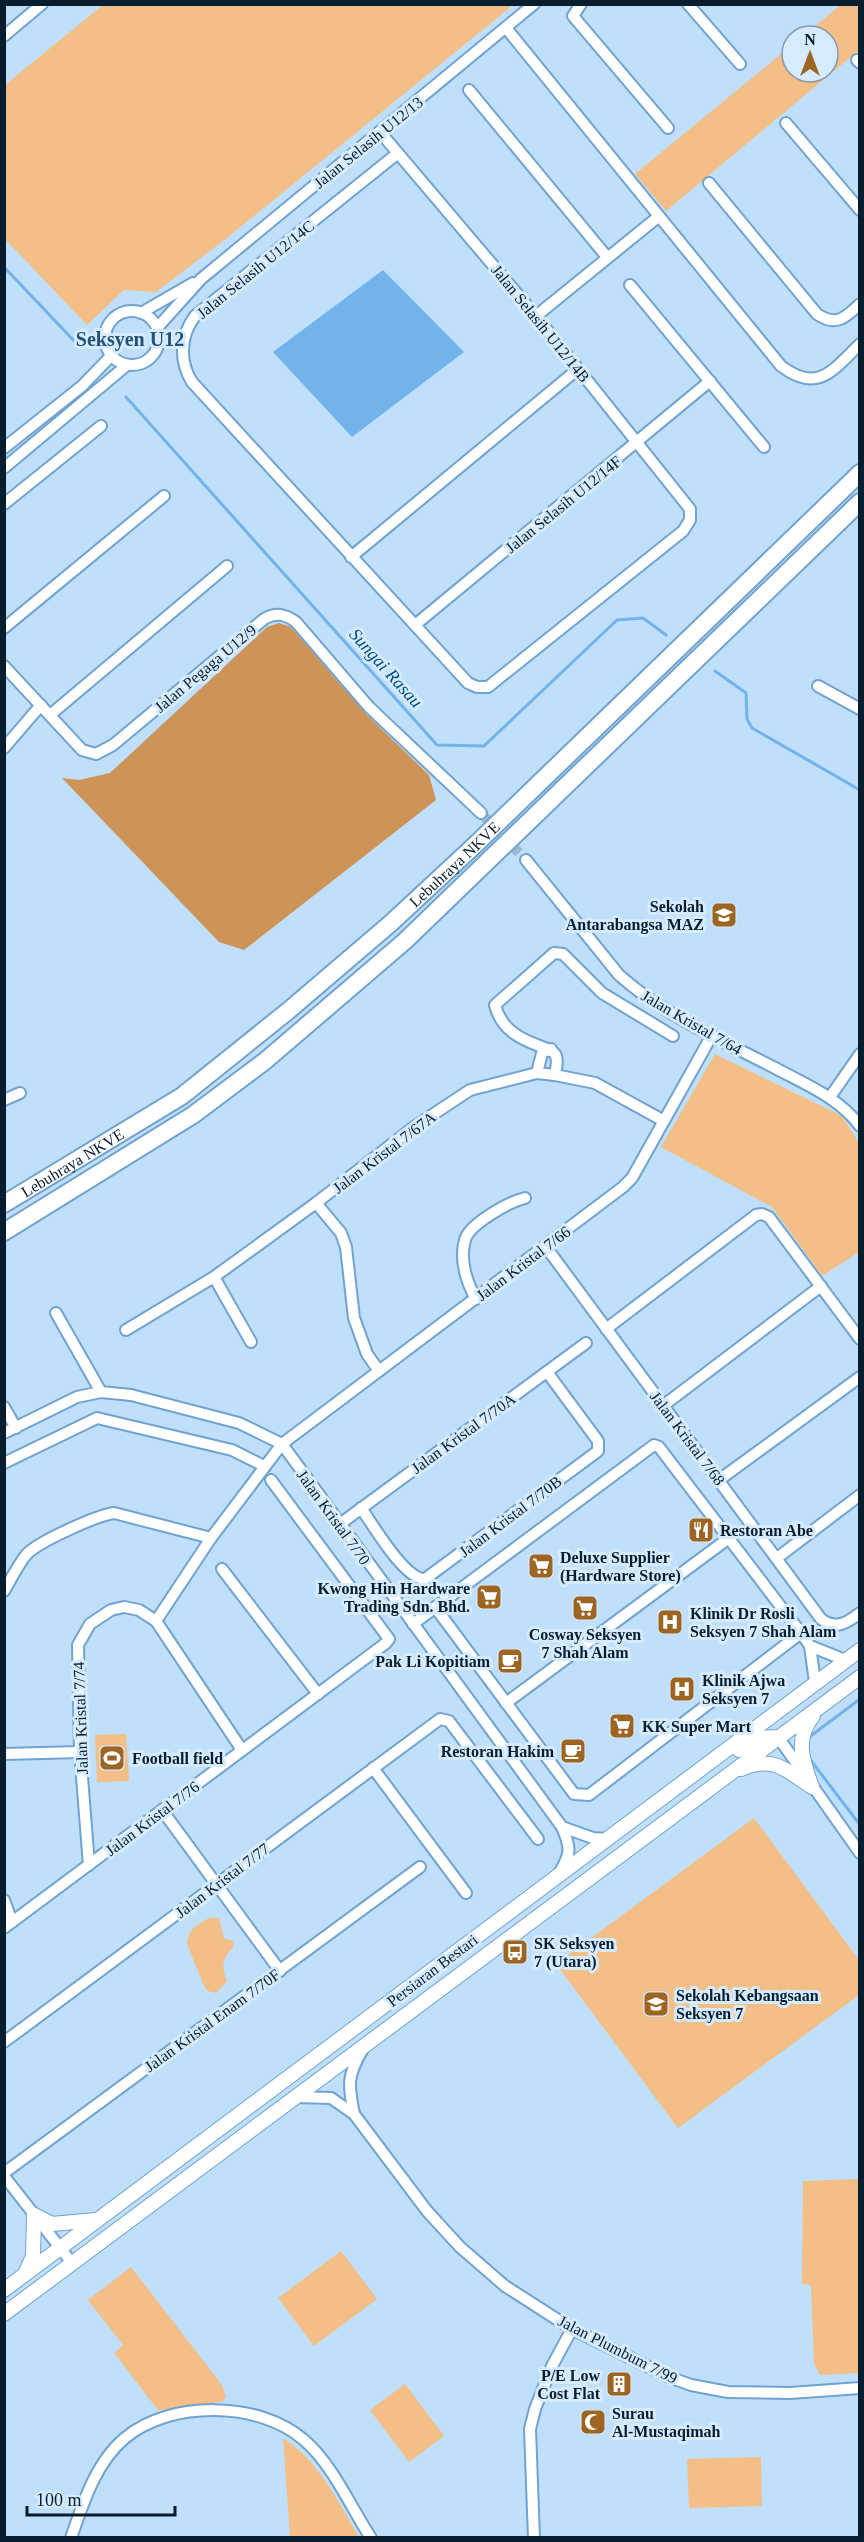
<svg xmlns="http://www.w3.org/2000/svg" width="864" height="2542" font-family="'Times New Roman',serif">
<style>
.green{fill:#f4be87}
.forest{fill:#ce9356}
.water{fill:#72b3eb}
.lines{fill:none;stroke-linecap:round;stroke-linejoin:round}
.stream{stroke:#72b3eb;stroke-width:3}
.minor-tunnel{stroke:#9bb8d2;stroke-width:10;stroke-dasharray:10 5;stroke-linecap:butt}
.minor-casing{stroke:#70a3d0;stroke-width:14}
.major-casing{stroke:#70a3d0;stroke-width:16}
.highway-casing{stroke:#70a3d0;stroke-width:20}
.minor{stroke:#fff;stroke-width:10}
.major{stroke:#fff;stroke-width:14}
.highway{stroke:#fff;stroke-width:16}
.labels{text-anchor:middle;stroke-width:6;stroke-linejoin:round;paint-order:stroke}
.street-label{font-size:16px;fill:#081d2e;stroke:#d6ebfe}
.poi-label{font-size:16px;font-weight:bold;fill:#081d2e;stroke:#d6ebfe;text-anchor:start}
.water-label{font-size:18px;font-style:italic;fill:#005083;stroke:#d6ebfe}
.quarter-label{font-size:20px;font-weight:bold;fill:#20527a;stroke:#d6ebfe}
</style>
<rect width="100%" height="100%" fill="#c0dffb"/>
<g class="green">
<polygon points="104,4 513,4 513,5 227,238 156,292 124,290 87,325 5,239 5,85"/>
<polygon points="842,4 859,5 859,50 666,211 635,174 792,45 792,72 828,72 828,36 803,36"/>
<polygon points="715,1054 842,1116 859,1143 859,1252 822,1276 772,1207 661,1147"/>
<polygon points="126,1734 129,1781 97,1782 95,1735"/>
<polygon points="754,1818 859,1960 859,1995 678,2128 556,1964"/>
<path d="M209,1918H219L224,1938L233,1941V1948C221,1958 222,1968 227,1981L216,1993L208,1991L204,1986L187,1944C187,1930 198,1924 209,1918Z"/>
<polygon points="859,2179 859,2373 820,2375 814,2364 811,2285 802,2284 803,2181"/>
<polygon points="341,2251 377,2299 314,2346 278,2298"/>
<path d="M131,2267L222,2385L226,2397L223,2401C216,2403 162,2411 158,2410L114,2353L123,2345L88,2300Z"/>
<polygon points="405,2384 444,2436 409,2462 370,2410"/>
<path d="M283,2438C319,2461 338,2501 359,2537H290Z"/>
<polygon points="761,2457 762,2506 689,2508 687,2459"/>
</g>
<polygon class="forest" points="279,623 291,627 367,715 429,775 436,800 244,950 219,942 62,778 79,780 110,773 267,627"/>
<polygon class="water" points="383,270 464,352 352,437 273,352"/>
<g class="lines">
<g class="stream">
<polyline points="4,267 78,345"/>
<polyline points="126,397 437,745 484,746 617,620 643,618 666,635"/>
<polyline points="715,671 746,693 747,719 752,728 860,790"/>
<polyline points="808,1738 860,1699"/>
<polyline points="809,1758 860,1825"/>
</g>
<polyline class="minor-tunnel" points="481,813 526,860"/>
<g class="minor-casing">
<g id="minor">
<polyline points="581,4 573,16 668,128"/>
<polyline points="688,4 740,64"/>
<path d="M506,28L781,366C818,394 833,370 860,344"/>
<polyline points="4,36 42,4"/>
<polyline points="857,60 860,63"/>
<polyline points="469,90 607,257"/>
<polyline points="786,123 860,210"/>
<path d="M380,132L536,316L690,509V520L683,531L488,687H477L468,683L192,382C179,361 180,336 195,316L398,153"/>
<path d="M709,183L817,314C836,327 845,318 860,304"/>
<polyline points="630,285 764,447"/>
<circle cx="132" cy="338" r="27"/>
<polyline points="141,313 193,283"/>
<polyline points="536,316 658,217"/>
<polyline points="157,328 201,279 534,4"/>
<polyline points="4,448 82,386 111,356"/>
<polyline points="4,468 127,365"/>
<polyline points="4,504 101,426"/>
<polyline points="351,557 578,369"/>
<polyline points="415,625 710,381"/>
<polyline points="4,628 164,496"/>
<path d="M4,666L82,750L96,754L113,745L264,619C276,612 285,614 296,622L369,707L481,813"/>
<polyline points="818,686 860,709"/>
<polyline points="50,715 227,566"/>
<polyline points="4,748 41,705"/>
<path d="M526,860L619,975C665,1016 723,1041 777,1069C807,1085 839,1098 860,1126"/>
<polyline points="537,1073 542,1053 551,1049"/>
<path d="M555,1075C556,1070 558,1061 556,1056C553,1044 505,1046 495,1005L554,953L563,954L602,993L673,1036"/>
<polyline points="830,1097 860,1054"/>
<polyline points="4,1100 20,1093"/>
<polyline points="316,1203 341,1233 346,1247 354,1318 367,1354 379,1371"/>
<path d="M546,1247L821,1619C836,1630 847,1623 860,1613"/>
<polyline points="214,1277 251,1342"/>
<path d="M476,1299C467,1283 459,1260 465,1240C469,1224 509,1202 525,1198"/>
<polyline points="56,1313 101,1392"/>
<polyline points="606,1329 756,1215 762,1214 769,1217 860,1339"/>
<polyline points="126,1330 214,1277 316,1203 414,1127 470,1090 537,1073 555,1075 595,1083 664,1121"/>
<polyline points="664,1405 821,1286"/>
<polyline points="4,1407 16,1428"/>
<path d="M4,1433L77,1397L101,1392L131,1395L239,1423L282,1444L562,1827C571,1848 571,1853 560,1872"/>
<polyline points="4,1463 97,1418 232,1450 264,1466"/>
<polyline points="719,1480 860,1377"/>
<path d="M361,1508C373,1525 405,1580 425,1579L598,1451V1441L547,1372"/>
<polyline points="340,1524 586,1343"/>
<polyline points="777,1558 860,1495"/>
<polyline points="222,1569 318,1694"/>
<path d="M4,1591C11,1579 18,1565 26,1555C37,1542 98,1515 114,1513L211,1538"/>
<polyline points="435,1607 574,1794 589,1795 801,1633"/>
<polyline points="156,1621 211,1538 282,1444 623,1187 632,1178 712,1035"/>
<polyline points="413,1624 654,1445 659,1447 801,1633 810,1646 815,1682"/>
<polyline points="810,1646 845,1660"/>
<polyline points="506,1703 729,1538"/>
<polyline points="778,1737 860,1853"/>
<polyline points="4,1754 80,1752"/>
<polyline points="373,1768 466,1893"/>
<polyline points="162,1810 280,1971"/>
<polyline points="562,1827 593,1838 608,1839"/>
<polyline points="89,1865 80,1752 78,1645 90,1624 111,1610 124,1607 139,1610 156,1621 242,1750"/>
<polyline points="4,1900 12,1922"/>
<polyline points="4,1928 386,1643 389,1639 271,1480"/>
<polyline points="4,2042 440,1719 449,1721 538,1839"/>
<polyline points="297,2097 331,2098 354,2114 427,2211 460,2247 505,2286 572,2329 669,2377 691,2385 728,2392 790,2393 860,2388"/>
<path d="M354,2114C348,2085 347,2075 363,2049"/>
<polyline points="4,2173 420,1867"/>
<polyline points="4,2176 72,2263"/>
<path d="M71,2538C83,2503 96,2462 125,2438C170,2400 260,2401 304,2440C333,2465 350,2506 371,2538"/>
<polyline points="534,2538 530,2429 535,2409 552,2366 572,2329"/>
</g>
</g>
<g class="major-casing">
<g id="major">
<polyline points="739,1750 758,1738 778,1737"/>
<path d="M741,1769C773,1755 786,1770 812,1787"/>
<path d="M812,1787C803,1762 794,1739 813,1716"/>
<polyline points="34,2215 52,2224 96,2220"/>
<polyline points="25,2274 33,2256 34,2215"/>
<polyline points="4,2290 860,1650"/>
<polyline points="4,2314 860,1677"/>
</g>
</g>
<g class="highway-casing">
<g id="highway">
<path id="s1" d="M4,1204L182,1096L288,1011L391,923L475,845L860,473"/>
<polyline points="4,1232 193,1115 265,1061 405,941 860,502"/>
</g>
</g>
<use href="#minor" class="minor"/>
<use href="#major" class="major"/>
<use href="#highway" class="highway"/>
</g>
<defs>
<g id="school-square" transform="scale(1.35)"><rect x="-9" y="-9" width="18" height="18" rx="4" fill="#9e6522" stroke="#d6ebfe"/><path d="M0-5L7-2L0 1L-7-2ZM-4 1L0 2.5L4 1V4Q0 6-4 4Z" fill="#fff"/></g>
<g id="restaurant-square" transform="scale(1.35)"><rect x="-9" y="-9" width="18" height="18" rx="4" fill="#9e6522" stroke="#d6ebfe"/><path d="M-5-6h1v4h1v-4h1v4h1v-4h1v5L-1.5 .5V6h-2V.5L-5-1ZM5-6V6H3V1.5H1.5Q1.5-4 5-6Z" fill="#fff"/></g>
<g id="supermarket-square" transform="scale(1.35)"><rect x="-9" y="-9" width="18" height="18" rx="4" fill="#9e6522" stroke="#d6ebfe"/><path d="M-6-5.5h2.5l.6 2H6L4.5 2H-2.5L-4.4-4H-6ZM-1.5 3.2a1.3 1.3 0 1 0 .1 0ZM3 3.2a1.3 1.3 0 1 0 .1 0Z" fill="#fff"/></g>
<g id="hospital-square" transform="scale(1.35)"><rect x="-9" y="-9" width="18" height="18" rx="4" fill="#9e6522" stroke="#d6ebfe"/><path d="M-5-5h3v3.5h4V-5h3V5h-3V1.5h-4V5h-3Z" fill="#fff"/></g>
<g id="cafe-square" transform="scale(1.35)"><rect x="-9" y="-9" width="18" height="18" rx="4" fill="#9e6522" stroke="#d6ebfe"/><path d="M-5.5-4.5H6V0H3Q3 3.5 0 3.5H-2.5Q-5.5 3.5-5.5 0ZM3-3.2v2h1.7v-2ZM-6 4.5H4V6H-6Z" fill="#fff"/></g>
<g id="stadium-square" transform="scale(1.35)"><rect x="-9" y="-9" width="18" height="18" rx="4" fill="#9e6522" stroke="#d6ebfe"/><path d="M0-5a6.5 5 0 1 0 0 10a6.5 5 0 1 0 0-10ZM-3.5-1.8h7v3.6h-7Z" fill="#fff"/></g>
<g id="bus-square" transform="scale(1.35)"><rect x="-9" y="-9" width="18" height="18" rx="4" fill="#9e6522" stroke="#d6ebfe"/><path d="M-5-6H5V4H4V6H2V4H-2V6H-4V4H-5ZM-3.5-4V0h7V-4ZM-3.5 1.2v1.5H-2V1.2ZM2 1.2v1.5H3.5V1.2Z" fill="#fff"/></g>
<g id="building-square" transform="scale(1.35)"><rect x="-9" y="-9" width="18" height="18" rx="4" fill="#9e6522" stroke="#d6ebfe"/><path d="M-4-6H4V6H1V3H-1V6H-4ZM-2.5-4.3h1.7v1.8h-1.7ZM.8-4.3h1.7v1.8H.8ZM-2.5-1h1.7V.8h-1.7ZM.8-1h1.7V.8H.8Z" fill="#fff"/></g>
<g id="mosque-square" transform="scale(1.35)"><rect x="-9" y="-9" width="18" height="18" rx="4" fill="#9e6522" stroke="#d6ebfe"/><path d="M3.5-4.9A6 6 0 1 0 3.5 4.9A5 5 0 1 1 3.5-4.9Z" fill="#fff"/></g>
</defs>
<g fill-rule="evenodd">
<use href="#school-square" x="724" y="915"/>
<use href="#restaurant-square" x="701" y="1530"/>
<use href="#supermarket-square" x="541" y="1566"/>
<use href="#supermarket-square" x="489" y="1597"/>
<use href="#supermarket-square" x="585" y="1608"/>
<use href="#hospital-square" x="670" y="1622"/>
<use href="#cafe-square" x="510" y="1661"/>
<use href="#hospital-square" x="682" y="1689"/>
<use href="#supermarket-square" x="622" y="1726"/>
<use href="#cafe-square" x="573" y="1751"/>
<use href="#stadium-square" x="112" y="1758"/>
<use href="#bus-square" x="515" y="1952"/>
<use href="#school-square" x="656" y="2004"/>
<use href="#building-square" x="619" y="2384"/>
<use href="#mosque-square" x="593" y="2422"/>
</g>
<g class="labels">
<g class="street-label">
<text transform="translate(368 142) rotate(-39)" y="6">Jalan Selasih U12/13</text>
<text transform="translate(255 269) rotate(-39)" y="6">Jalan Selasih U12/14C</text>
<text transform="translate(541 323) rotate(51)" y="6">Jalan Selasih U12/14B</text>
<text transform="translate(563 504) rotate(-39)" y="6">Jalan Selasih U12/14F</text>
<text transform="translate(205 668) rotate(-40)" y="6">Jalan Pegaga U12/9</text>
<text dy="6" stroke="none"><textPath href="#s1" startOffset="566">Lebuhraya NKVE</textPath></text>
<text transform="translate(692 1022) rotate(30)" y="6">Jalan Kristal 7/64</text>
<text transform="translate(384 1152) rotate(-37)" y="6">Jalan Kristal 7/67A</text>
<text dy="6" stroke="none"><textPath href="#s1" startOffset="80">Lebuhraya NKVE</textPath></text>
<text transform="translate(523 1263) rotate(-37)" y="6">Jalan Kristal 7/66</text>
<text transform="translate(463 1433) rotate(-36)" y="6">Jalan Kristal 7/70A</text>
<text transform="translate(688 1438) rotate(53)" y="6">Jalan Kristal 7/68</text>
<text transform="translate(510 1516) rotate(-37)" y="6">Jalan Kristal 7/70B</text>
<text transform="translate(334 1517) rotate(54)" y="6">Jalan Kristal 7/70</text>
<text transform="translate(80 1718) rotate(-92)" y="6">Jalan Kristal 7/74</text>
<text transform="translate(152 1818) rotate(-37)" y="6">Jalan Kristal 7/76</text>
<text transform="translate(222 1880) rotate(-37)" y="6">Jalan Kristal 7/77</text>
<text transform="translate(432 1970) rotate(-37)" y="6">Persiaran Bestari</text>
<text transform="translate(212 2020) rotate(-36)" y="6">Jalan Kristal Enam 7/70F</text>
<text transform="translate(618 2349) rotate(27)" y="6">Jalan Plumbum 7/99</text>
</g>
<g class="poi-label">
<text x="704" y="912" text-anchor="end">Sekolah<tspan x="704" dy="18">Antarabangsa MAZ</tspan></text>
<text x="720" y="1536">Restoran Abe</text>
<text x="560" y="1563">Deluxe Supplier<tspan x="560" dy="18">(Hardware Store)</tspan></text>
<text x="470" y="1594" text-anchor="end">Kwong Hin Hardware<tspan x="470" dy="18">Trading Sdn. Bhd.</tspan></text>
<text x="690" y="1619">Klinik Dr Rosli<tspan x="690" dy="18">Seksyen 7 Shah Alam</tspan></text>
<text x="585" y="1640" text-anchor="middle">Cosway Seksyen<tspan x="585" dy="18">7 Shah Alam</tspan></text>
<text x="490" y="1667" text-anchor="end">Pak Li Kopitiam</text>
<text x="702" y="1686">Klinik Ajwa<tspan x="702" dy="18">Seksyen 7</tspan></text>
<text x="642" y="1732">KK Super Mart</text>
<text x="554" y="1757" text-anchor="end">Restoran Hakim</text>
<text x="132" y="1764">Football field</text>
<text x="534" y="1949">SK Seksyen<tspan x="534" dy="18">7 (Utara)</tspan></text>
<text x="676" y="2001">Sekolah Kebangsaan<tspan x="676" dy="18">Seksyen 7</tspan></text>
<text x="600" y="2381" text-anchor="end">P/E Low<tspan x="600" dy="18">Cost Flat</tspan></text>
<text x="612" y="2419">Surau<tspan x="612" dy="18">Al-Mustaqimah</tspan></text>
</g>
<g class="water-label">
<text transform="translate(386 668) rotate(48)" y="6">Sungai Rasau</text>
</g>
<g class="quarter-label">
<text x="130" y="346">Seksyen U12</text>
</g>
</g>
<rect width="864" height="2542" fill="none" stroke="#081d2e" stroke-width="12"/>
<g transform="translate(810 54)"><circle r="28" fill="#d6ebfe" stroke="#8499ab" stroke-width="1.5"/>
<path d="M0-4.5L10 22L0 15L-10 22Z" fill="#9e6522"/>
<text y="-9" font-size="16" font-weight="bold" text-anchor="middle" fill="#081d2e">N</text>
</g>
<path d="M27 2506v9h148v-9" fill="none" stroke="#081d2e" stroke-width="3"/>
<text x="36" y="2506" font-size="18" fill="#081d2e" stroke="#d6ebfe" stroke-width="4.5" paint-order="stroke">100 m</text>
</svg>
